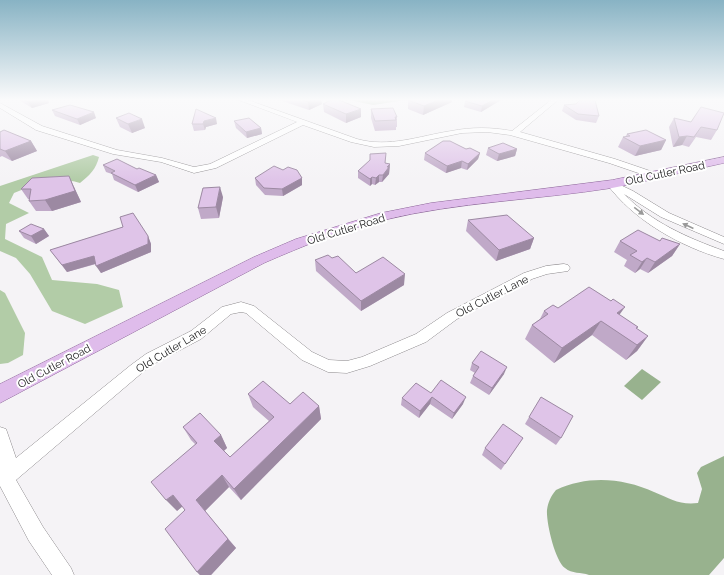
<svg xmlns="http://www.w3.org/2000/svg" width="724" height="575" font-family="Raleway,sans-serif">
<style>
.forest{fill:#b2cca7}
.water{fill:#98b28e}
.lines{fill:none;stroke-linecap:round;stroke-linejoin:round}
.minor-casing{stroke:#8d8a8d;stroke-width:1}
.major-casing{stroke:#8d679a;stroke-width:1}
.minor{fill:#fff;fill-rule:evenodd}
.major{fill:#dfbceb;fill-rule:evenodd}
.wall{fill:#c0a9c8}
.shaded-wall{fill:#9c89a2}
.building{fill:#dfc4e8;stroke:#9c89a2}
.oneway{fill:#999}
.labels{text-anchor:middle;stroke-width:4;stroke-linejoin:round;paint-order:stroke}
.street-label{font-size:11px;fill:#1c1c1d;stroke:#fff}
</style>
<rect width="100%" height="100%" fill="#f5f3f6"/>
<g class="forest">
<path d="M93,155L99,157C96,169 90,175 80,183C54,175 38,183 14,193L9,203L29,213L6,224L5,239L42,257L52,280L97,284L119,290L123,307L85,324L52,311L30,274L16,258L0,251V186Z"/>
<polygon points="0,290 5,293 25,333 23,355 8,363 0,364"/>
</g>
<g class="water">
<polygon points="349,100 406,100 373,105"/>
<polygon points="642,369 661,382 642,400 624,386"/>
<path d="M724,456V558L709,575H589C581,572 572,574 565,568C555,561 546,522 547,510C548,502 551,496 556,490C588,475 623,478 654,492C671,499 679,505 698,503L702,489L697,473L701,467Z"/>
</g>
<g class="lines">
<g class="minor-casing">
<g id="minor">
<path d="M239,100H248L357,139C389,148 419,136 451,131C471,127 492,127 512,131L551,100H558L520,132L615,159L659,174L660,176L656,179L653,178L609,163L510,135L487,132L462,133L399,146L374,147L351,142L303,125L216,168L194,173L161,162L113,154L36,130L0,108V103L42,126L117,150L162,158L194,167L210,164L297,122Z"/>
<path d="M612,181L633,191L669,213L724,237V244L661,217L624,194C651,222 688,238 724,251V259C681,247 633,220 607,184Z"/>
<polygon points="564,264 568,265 570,268 568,271 547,274 532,279 457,319 426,342 370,366 347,373 328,372 302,360 246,313 241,312 231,314 201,339 150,366 16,480 43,527 71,568 74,575 52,575 29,541 0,486 0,427 6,429 16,458 131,365 146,354 191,331 222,307 241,302 254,306 312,352 329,360 347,361 362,357 416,334 447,313 524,273 546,266"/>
</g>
</g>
<g class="major-casing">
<path id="major" d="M724,157V163C687,171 649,181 612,188C536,200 458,202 384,220C342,230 303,246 264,263L0,403V384L254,257L296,239L381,213L431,203L612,180Z"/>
</g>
<use href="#minor" class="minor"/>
<use href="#major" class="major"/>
</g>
<g class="wall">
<polygon points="19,100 48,100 49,103 32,108"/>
<polygon points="279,100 321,100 322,104 309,110"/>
<polygon points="408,100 452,100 452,102 423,115 408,109"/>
<polygon points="467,100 501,100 481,112 464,107 465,101"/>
<polygon points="323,104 361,117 346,123 324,112"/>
<polygon points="564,105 599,116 596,123 576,120 562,111"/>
<polygon points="196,109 217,124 206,127 205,130 194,131 192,124"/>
<polygon points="371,109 397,117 397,127 396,127 396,130 375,131 371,118"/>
<polygon points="52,110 96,118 80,125 55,116"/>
<polygon points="116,118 145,128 132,133 120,127"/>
<polygon points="674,118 717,130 711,140 696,137 689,147 682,145 673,147 669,127"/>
<polygon points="234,121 261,128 262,134 247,138 236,128"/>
<polygon points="0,132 31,141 37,151 12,161 2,156 0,157"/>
<polygon points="627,134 666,140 661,150 635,156 618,147 623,137 625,137"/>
<polygon points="488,148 517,149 515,156 497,161 486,155"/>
<polygon points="466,149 480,153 478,159 467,170 461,168 446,173 424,160 425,153"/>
<polygon points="370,154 385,163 390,164 389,174 382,182 379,182 375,185 372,184 370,186 358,178 358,171 370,161"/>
<polygon points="103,165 137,169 156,175 159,182 138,192 114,180 112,174 106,172"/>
<polygon points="283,170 302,178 302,185 283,196 265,195 256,185 255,178"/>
<polygon points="74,187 81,202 52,211 36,211 29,201 29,199 28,199 21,189"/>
<polygon points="223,197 219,218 201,219 198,208"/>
<polygon points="468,220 534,238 530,249 496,261 466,231"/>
<polygon points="123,227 148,236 151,244 151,252 101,273 96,264 67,272 50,250"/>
<polygon points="44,229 49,236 36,244 24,238 19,231"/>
<polygon points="662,238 680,244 672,256 648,273 640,269 635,273 624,266 627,260 614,252 620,241 660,241"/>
<polygon points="315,260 356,273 404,285 361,311 316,271"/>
<polygon points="558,308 619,315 638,327 636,329 648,336 637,351 626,360 592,335 554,363 525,339 532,325 540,319 544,311"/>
<polygon points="472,363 504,374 489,395 470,383 473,376 475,373 470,370"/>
<polygon points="431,393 463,404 452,419 430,404 419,418 401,405 402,398"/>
<polygon points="248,394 290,404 319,406 321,419 241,500 229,487 205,511 236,548 211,575 200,575 197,572 185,510 182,506 177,511 195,444 191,440 183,427 221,435 227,448 224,451 230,457 269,421 253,407"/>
<polygon points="529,417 561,438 556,445 525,424"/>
<polygon points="523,438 501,470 482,455 485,448"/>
</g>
<g class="shaded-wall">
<polygon points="35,100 48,100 49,103 32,108 28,102"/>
<polygon points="311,100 321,100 322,104 309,110 308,102"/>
<polygon points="438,100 452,100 452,102 423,115 424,106"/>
<polygon points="493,100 501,100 481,112 482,106"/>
<polygon points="361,109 361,117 346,123 346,114"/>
<polygon points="94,112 96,118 80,125 77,119"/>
<polygon points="216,118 217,124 206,127 205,130 203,124 204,121"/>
<polygon points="142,119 145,128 132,133 128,124"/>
<polygon points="261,128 262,134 247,138 246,132"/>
<polygon points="687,136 682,145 673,147 679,137"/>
<polygon points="666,140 661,150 635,156 640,146"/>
<polygon points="31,141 37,151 12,161 5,151"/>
<polygon points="517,149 515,156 497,161 499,154"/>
<polygon points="480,153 478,159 467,170 468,164"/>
<polygon points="462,161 461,168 446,173 447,166"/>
<polygon points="390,164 389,174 382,182 383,175 387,167"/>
<polygon points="156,175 159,182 138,192 135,185"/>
<polygon points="379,175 379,182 375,185 376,178"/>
<polygon points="69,176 74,187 81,202 52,211 45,200"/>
<polygon points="372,177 372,184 370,186 370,179"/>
<polygon points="302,178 302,185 283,196 282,189"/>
<polygon points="220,187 223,197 219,218 216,207"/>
<polygon points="44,229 49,236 36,244 31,236"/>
<polygon points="148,236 151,244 151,252 101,273 96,266"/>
<polygon points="534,238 530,249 496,261 499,250"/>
<polygon points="680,244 672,256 648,273 655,262"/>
<polygon points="94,256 98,263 67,272 62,265"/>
<polygon points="647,258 640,269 635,273 642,262"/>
<polygon points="405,274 404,285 361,311 361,301"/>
<polygon points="625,307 615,321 617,313"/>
<polygon points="601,321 592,335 554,363 562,348"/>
<polygon points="648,336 637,351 626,360 637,345"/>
<polygon points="507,367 504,374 489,395 492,388"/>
<polygon points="432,397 430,404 419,418 420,411"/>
<polygon points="466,397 463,404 452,419 454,413"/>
<polygon points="319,406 321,419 241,500 234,489"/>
<polygon points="221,435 227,448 221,453 214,441"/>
<polygon points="222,475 229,487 205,511 196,500"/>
<polygon points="173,495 183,506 177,511 166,500"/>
<polygon points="228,539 236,548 211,575 200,575 197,572"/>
</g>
<g class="building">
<polygon points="25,100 35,100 28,102"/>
<polygon points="303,100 311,100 308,102"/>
<polygon points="331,100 339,100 361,109 346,114 323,104"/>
<polygon points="408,100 438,100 424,106"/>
<polygon points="467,100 493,100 482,106 465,101"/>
<polygon points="580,100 595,100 599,116 578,114 564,105 576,104"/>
<polygon points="70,105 94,112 77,119 52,110"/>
<polygon points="701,107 724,113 717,130 701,127 694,137 687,136 679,137 674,118 691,122"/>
<polygon points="393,108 397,117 395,117 396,120 375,121 371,109"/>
<polygon points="196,109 216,118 204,121 203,124 192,124"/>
<polygon points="129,113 142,119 128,124 116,118"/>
<polygon points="249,118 261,128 246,132 234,121"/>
<polygon points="4,130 31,141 5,151 0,149 0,132"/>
<polygon points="646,130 666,140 640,146 623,137 630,136 627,134"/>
<polygon points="443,141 450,141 466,149 470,148 480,153 468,164 462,161 447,166 425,153"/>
<polygon points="503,143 517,149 499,154 488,148"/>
<polygon points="386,153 385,163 390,164 387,167 389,167 383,175 379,175 376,178 372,177 370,179 358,171 370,160 370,154"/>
<polygon points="117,159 137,169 139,168 156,175 135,185 111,173 115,171 103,165"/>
<polygon points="274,166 283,170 288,167 297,170 302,178 282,189 264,188 255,178"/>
<polygon points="69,176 75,191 45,200 29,201 31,189 21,189 32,178"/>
<polygon points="220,187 216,207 198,208 203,188"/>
<polygon points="133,213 148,236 148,244 96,266 94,256 62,265 50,250 123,227 120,217"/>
<polygon points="507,215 534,238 499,250 468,220"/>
<polygon points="31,224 44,229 31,236 19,231"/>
<polygon points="638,230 660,241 662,238 680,244 655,262 647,258 642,262 630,255 637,251 620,241"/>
<polygon points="328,255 332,258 338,256 356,273 383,257 405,274 361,301 315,260"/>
<polygon points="589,287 611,301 613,299 625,307 617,313 638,327 636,328 648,336 637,345 601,321 562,348 532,325 548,314 544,311 553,305 558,308"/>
<polygon points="481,351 507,367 492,388 473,376 479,367 472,363"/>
<polygon points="441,380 466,397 454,413 432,397 420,411 402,398 416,383 431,393"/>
<polygon points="263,381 290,404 303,392 319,406 234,489 222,475 196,500 228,539 197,572 165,529 185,510 173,495 166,500 151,482 197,443 183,427 200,413 221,435 214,441 230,457 274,417 248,394"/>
<polygon points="541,397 573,416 561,438 529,417"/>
<polygon points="503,424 523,438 505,464 485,448"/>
</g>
<defs><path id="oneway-solid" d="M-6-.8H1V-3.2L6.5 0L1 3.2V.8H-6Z"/></defs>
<g class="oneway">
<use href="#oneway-solid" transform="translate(639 211) rotate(37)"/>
<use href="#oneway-solid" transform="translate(688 226) rotate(-155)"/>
</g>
<linearGradient id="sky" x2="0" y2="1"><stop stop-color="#88b3c4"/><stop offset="0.55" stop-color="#fafafb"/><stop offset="1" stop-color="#fafafb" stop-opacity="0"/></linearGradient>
<rect width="724" height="181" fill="url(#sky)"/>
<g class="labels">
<g class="street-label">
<text transform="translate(665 173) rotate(-12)" y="4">Old Cutler Road</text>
<text transform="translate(346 229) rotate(-17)" y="4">Old Cutler Road</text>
<text transform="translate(492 296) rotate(-27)" y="4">Old Cutler Lane</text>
<text transform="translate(171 349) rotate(-31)" y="4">Old Cutler Lane</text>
<text transform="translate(54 366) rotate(-28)" y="4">Old Cutler Road</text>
</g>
</g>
</svg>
